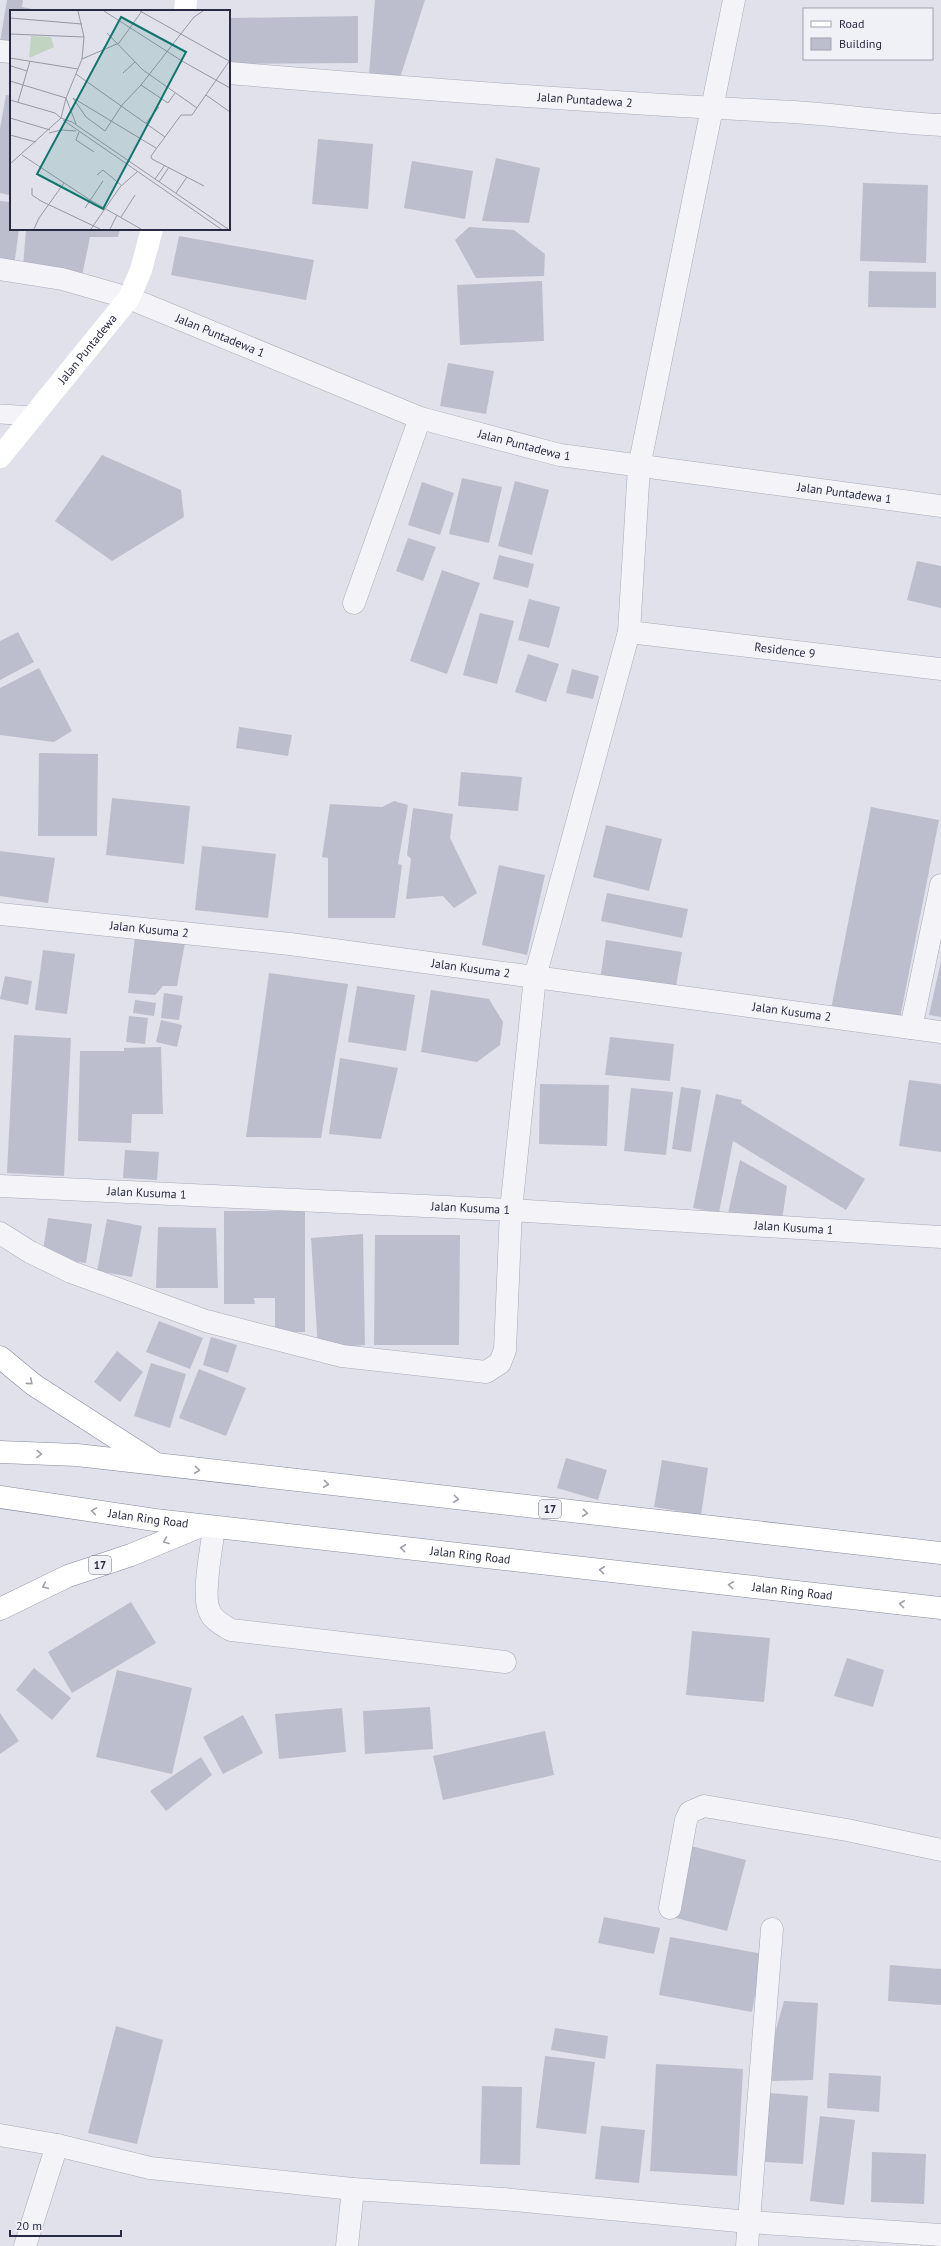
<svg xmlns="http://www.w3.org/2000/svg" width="941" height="2246" font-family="'PT Sans',sans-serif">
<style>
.building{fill:#bdbecd}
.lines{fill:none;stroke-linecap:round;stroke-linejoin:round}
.lane-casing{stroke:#a9aab8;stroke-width:20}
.street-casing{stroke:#a9aab8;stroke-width:23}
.highway-casing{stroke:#8689a1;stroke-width:23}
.lane{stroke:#f3f3f8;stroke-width:19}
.street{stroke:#f3f3f8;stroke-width:22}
.secondary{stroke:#fff;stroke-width:22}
.highway{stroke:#fff;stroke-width:22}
.oneway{stroke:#9e9faa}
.labels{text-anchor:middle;stroke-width:4;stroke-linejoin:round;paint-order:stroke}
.shield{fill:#f0f1f7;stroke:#646678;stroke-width:1}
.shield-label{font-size:11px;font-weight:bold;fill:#282a42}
.street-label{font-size:12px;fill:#282a42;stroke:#f0f1f7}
.inset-road{fill:none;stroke:#9698a7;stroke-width:1}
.view{fill:#0f766e;fill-opacity:0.15;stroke:#0f766e;stroke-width:2}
.inset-edge{fill:none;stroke:#282a42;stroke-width:2}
</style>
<rect width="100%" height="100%" fill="#e0e1ea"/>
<g class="building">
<polygon points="7,0 23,0 22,7 37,10 11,11 11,46 0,42"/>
<polygon points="375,0 425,0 398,84 369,75"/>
<polygon points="358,16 358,63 230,64 231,18"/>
<polygon points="6,95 11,96 11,186 9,195 0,193 0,129"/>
<polygon points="318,139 373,144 368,209 312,204"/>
<polygon points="496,158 540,168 529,223 482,221"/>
<polygon points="412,161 473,171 465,219 404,208"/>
<polygon points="863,183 928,185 926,263 860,261"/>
<polygon points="0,201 11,202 11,229 19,229 14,267 0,266"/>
<polygon points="469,227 514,230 545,254 544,276 476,278 455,240"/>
<polygon points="26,229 120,229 118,237 90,237 82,276 23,267"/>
<polygon points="179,236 314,260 306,300 171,275"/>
<polygon points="869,271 936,272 936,308 868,307"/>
<polygon points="542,281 544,341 460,345 457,285"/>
<polygon points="448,363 494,371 486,414 440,406"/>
<polygon points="102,455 181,490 184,517 112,561 55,521"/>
<polygon points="462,478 502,487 489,543 449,534"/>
<polygon points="515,481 549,490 532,555 498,546"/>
<polygon points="422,482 454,493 440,535 408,525"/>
<polygon points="408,538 436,547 423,581 396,571"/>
<polygon points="499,555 534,564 528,588 493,579"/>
<polygon points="917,561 941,566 941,608 907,600"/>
<polygon points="442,570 480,583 447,674 410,661"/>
<polygon points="529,599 560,607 549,648 518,640"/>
<polygon points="480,613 514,621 497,684 463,675"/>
<polygon points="18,632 34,662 0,680 0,641"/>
<polygon points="528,654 559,664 546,702 515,692"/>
<polygon points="39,668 72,731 54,742 0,735 0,688"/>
<polygon points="572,669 599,676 593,699 566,693"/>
<polygon points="239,727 292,735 288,756 236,748"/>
<polygon points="39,753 98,754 97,836 38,836"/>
<polygon points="461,772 522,777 518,811 458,806"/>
<polygon points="112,798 190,806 184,864 106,855"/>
<polygon points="394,801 408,805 398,864 402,865 395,918 328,918 328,858 322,857 330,804 382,807"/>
<polygon points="871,807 939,820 900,1018 831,1009"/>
<polygon points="413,808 453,814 450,838 477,893 454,908 443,896 406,899 411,859 407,855"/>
<polygon points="606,825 662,839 649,891 593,877"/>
<polygon points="202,846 276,854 268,918 195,910"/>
<polygon points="0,851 55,858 48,903 0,896"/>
<polygon points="499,865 545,875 527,955 482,945"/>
<polygon points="607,893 688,909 682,938 601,921"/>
<polygon points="135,937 185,943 177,986 163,986 155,995 128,993"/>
<polygon points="606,940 682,952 675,992 600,980"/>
<polygon points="43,950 75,954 67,1014 35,1010"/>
<polygon points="941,961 941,1017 929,1015"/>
<polygon points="269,973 348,984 321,1138 246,1137"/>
<polygon points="5,976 32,981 28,1005 0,999"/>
<polygon points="357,986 415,995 406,1051 348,1042"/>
<polygon points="431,990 489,999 503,1022 500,1045 477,1062 421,1052"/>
<polygon points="164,993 183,996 179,1020 161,1018"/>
<polygon points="135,1000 156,1003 154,1016 133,1013"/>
<polygon points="129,1016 148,1018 145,1044 126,1042"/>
<polygon points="161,1020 182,1025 177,1047 156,1042"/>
<polygon points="14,1035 71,1038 64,1176 7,1173"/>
<polygon points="610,1037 674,1044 670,1081 605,1075"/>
<polygon points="161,1047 163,1114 132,1114 131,1143 78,1141 80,1051 124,1051 124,1048"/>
<polygon points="340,1058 398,1068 381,1139 329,1134"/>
<polygon points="909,1080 941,1084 941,1152 899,1146"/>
<polygon points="540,1084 609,1085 607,1146 539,1144"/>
<polygon points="681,1087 701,1090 691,1152 672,1149"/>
<polygon points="631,1088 673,1092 666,1155 624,1151"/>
<polygon points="716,1094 742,1100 741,1103 865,1179 846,1210 733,1141 719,1213 693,1208"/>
<polygon points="125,1150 159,1152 157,1180 123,1178"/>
<polygon points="740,1160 787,1186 782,1220 728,1213"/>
<polygon points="224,1211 305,1211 305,1332 275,1332 275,1298 254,1298 255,1304 224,1304"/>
<polygon points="48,1218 92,1224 86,1263 42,1257"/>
<polygon points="107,1219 142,1226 132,1277 97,1271"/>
<polygon points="158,1227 216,1228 218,1288 156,1288"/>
<polygon points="363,1234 365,1345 318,1349 311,1238"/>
<polygon points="375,1235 460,1235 459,1345 374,1345"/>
<polygon points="159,1321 203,1338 190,1369 146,1352"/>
<polygon points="211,1337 237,1345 228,1373 203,1365"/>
<polygon points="117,1351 143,1372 120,1402 94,1382"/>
<polygon points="151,1363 186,1374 170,1428 134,1416"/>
<polygon points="199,1369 246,1388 226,1436 179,1418"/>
<polygon points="566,1458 607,1470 598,1500 557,1488"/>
<polygon points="662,1460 708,1468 701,1515 654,1507"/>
<polygon points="131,1602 156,1643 72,1693 48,1652"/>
<polygon points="692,1631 770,1638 764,1702 686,1695"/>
<polygon points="847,1658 884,1670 873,1707 834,1696"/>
<polygon points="34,1668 71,1698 52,1720 16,1690"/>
<polygon points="117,1670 192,1688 172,1774 96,1757"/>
<polygon points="430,1707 433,1749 365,1754 363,1711"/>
<polygon points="342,1708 346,1752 279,1759 275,1714"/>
<polygon points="0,1713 19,1741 0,1754"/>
<polygon points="243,1715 263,1753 223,1774 203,1737"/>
<polygon points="545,1731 554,1775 443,1800 433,1756"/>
<polygon points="201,1757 212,1775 166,1811 150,1791"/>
<polygon points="691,1846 746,1860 727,1931 672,1917"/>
<polygon points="604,1917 660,1928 654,1954 598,1943"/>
<polygon points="670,1937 763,1954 752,2012 659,1995"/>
<polygon points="890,1965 941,1969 941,2005 888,2001"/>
<polygon points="784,2001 818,2003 813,2080 772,2081 768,2058"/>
<polygon points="116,2026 163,2040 137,2144 88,2133"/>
<polygon points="555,2028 608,2036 605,2059 551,2050"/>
<polygon points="545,2056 595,2062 586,2134 536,2128"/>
<polygon points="656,2064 743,2069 737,2176 650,2171"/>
<polygon points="829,2073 881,2076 879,2112 827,2108"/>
<polygon points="482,2086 522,2087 520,2165 480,2164"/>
<polygon points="769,2093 808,2096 803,2164 765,2162"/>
<polygon points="820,2116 855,2120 844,2205 810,2201"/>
<polygon points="601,2126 645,2130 639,2183 595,2179"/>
<polygon points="872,2152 926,2154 924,2204 871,2202"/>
</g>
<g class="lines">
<g class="lane-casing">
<polyline id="lane" points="0,414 32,416"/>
</g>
<g class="street-casing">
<g id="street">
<polyline points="0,51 11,52"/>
<path id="s1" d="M229,73C417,89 606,103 794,112C843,115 892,123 941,125"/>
<path id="s2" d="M0,269L62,279L129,298L420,418L560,455L941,506"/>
<polyline points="354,603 420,418"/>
<path id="s3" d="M629,632L941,669"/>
<path id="s4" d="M0,914L290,944L941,1032"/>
<polyline points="911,1028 941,885"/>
<path id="s5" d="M0,1186L511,1210L941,1237"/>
<polyline points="0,1233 30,1252 71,1272 206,1321 342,1356 486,1372 500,1363 505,1350 511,1210 535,977 629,632 639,467 734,0"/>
<path d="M214,1527C212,1547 202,1593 209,1610C212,1620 223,1625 231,1630L505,1662"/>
<polyline points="670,1908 686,1820 690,1812 704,1806 847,1830 941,1850"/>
<polyline points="0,2135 57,2145 150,2168 353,2189 503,2199 749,2222 941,2235"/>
<polyline points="25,2246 57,2145"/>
<polyline points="347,2246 353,2189"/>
<polyline points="747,2246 772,1929"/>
</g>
</g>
<g class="highway-casing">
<g id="highway">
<polyline points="0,1357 34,1385 152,1461"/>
<polyline points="0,1452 77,1455 941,1553"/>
<path id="s7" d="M0,1497L155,1520L941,1608"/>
<polyline points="0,1609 68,1576 131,1555 201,1526"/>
</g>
</g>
<use href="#lane" class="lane"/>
<use href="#street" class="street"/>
<g class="secondary">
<polyline points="185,11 186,0"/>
<path id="s6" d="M0,457L129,298L141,270L152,229"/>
</g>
<use href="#highway" class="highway"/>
</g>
<defs><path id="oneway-chevron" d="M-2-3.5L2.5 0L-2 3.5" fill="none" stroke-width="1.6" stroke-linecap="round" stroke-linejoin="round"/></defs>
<g class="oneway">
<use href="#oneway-chevron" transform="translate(30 1382) rotate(40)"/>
<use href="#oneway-chevron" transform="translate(39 1454) rotate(2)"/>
<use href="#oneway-chevron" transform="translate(197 1470) rotate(6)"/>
<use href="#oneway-chevron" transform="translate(326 1484) rotate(6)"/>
<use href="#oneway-chevron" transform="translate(456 1499) rotate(6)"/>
<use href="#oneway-chevron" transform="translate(94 1511) rotate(-171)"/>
<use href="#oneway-chevron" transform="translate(585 1513) rotate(6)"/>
<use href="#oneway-chevron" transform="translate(166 1541) rotate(157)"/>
<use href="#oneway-chevron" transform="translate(403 1548) rotate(-174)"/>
<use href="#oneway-chevron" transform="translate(602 1570) rotate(-174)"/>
<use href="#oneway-chevron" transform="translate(731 1585) rotate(-174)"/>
<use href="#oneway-chevron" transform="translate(45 1586) rotate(155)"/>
<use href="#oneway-chevron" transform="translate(902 1604) rotate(-174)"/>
</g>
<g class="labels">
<g class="shield">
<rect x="539" y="1500" width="22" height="18" rx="3"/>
<rect x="89" y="1556" width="22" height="18" rx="3"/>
</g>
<g class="shield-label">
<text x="550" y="1513">17</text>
<text x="100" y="1569">17</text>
</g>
<g class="street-label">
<text dy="4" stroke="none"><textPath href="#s1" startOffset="357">Jalan Puntadewa 2</textPath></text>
<text dy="4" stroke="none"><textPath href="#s2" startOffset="231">Jalan Puntadewa 1</textPath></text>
<text dy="4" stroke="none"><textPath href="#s6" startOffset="139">Jalan Puntadewa</textPath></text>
<text dy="4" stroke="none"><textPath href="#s2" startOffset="555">Jalan Puntadewa 1</textPath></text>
<text dy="4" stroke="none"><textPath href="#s2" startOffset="879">Jalan Puntadewa 1</textPath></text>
<text dy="4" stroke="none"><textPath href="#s3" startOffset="157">Residence 9</textPath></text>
<text dy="4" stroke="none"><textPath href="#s4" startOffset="150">Jalan Kusuma 2</textPath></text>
<text dy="4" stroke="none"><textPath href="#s4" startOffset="474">Jalan Kusuma 2</textPath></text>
<text dy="4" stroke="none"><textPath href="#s4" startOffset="798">Jalan Kusuma 2</textPath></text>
<text dy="4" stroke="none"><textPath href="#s5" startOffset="147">Jalan Kusuma 1</textPath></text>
<text dy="4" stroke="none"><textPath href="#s5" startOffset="471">Jalan Kusuma 1</textPath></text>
<text dy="4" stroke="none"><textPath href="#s5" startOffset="795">Jalan Kusuma 1</textPath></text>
<text dy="4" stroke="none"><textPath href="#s7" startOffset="150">Jalan Ring Road</textPath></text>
<text dy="4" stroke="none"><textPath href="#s7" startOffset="474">Jalan Ring Road</textPath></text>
<text dy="4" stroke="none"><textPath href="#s7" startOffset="798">Jalan Ring Road</textPath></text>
</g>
</g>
<g transform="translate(10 10)">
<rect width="220" height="220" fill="#e0e1ea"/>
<path d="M21,26L41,27L44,37L19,48Z" fill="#c1d4c1"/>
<path class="inset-road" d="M94,1L172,51L220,78M130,1L219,51M0,8L72,14M97,23L133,60L187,98M0,24L74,27M0,48L68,59M72,49L109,33L132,1M1,56L17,61M113,63L125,52M66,64L155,127M0,71L56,88M131,75L158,93L165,83M196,85L220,102M56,88L66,114M63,88L76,107L95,121L112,95L131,75L184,7L193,1M63,88L146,138M0,90L45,103L51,108L56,88L72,49L74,27L68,1M8,92L20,51M0,108L40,120M51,108L62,112L218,219M53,110L211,219M136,113L149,97M69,122L66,130L84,142M39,123L51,120L66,121M0,125L26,132M12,145L80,190L131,219M0,154L51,108M87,165L93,160L111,175M145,169L155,155M149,172L159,157M194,176L142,149L141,146L171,105H182L220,50M22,178V185L31,191L90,219M166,183L177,167M75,198L93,171M111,207L125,185M24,219L29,208L54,173M81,219L110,177L127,162M100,219L107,205"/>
<path class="view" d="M111,7L176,42L93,199L27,164Z"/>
<rect width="220" height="220" class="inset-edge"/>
</g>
<rect x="803" y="8" width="130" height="52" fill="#f0f1f7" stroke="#a0a1af"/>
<rect x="811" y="21" width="20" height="6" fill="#ffffff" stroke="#a0a1af"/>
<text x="839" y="28" font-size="12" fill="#282a42">Road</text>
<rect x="811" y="38" width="20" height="12" fill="#bdbecd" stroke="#a0a1af"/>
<text x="839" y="48" font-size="12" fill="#282a42">Building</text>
<path d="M10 2230v6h111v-6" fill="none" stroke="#282a42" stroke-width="2"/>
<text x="16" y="2230" font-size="12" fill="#282a42" stroke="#f0f1f7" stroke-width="3" paint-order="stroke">20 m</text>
</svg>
